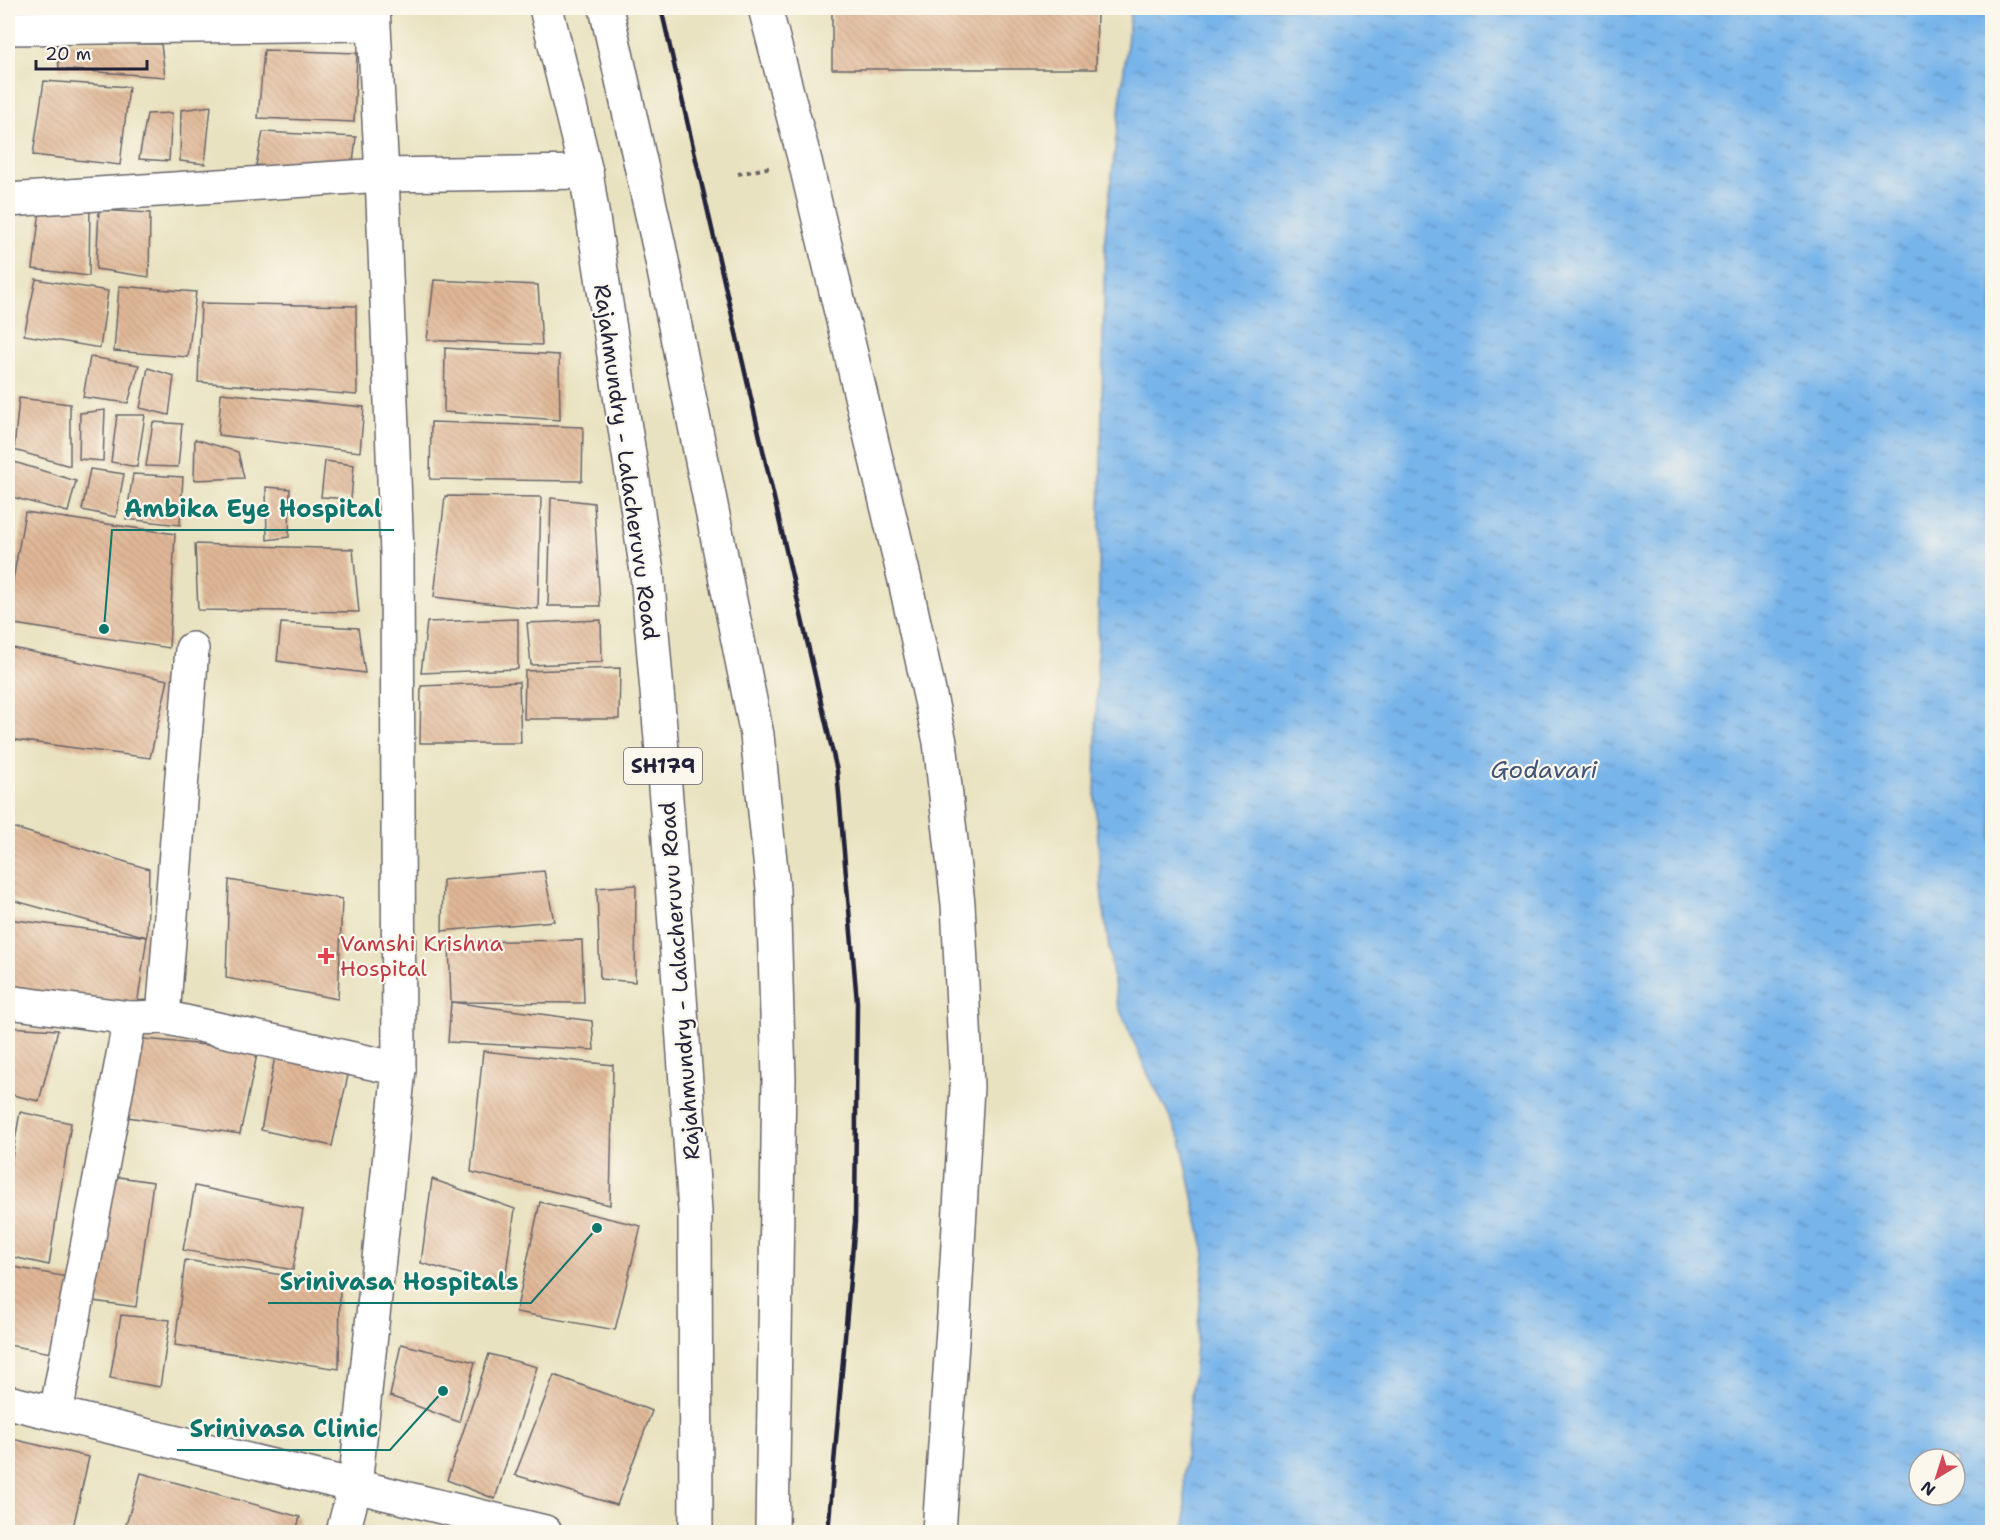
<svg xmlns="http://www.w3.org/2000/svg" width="2000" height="1540" font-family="'Shantell Sans',sans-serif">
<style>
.water{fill:url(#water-ripples);stroke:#4c6b92;stroke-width:1.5;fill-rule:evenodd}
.building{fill:url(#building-back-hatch)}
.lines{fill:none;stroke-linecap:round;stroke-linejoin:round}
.minor-casing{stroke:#68656a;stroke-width:36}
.secondary-casing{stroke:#68656a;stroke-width:36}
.primary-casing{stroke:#68656a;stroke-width:36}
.path{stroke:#68656a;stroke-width:4;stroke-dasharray:4.5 4.5;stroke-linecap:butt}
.minor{stroke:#fff;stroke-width:33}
.secondary{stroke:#fff;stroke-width:33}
.primary{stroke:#fff;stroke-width:33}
.rail{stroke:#22223b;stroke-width:4.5}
.health-dot{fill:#e0444e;stroke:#fbf7ec;stroke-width:2}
.labels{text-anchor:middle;stroke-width:4.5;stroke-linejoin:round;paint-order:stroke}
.shield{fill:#fbf7ec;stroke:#636270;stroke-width:1.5}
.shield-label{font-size:21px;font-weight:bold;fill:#22223b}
.street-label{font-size:22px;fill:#22223b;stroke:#fbf7ec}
.health-label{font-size:22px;fill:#be3a42;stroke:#fbf7ec;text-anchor:start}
.water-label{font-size:24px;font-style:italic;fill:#405578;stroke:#fbf7ec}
.leader{fill:none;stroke:#0f766e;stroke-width:2}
.callout-dot{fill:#0f766e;stroke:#fbf7ec;stroke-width:2}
.callout-label{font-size:24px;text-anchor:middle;font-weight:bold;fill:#0f766e;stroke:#fbf7ec;stroke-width:4.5;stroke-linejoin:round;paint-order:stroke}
</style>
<defs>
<pattern id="water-ripples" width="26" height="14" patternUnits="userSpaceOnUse" patternTransform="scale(1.5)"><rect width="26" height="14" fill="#77b4ea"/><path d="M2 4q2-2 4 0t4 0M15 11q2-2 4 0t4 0" fill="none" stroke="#6192bf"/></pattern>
<pattern id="building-back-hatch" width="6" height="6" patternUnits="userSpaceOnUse" patternTransform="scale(1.5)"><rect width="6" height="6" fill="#e0b897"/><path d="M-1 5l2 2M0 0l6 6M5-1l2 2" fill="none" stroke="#c09e83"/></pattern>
</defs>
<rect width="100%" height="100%" fill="#fbf7ec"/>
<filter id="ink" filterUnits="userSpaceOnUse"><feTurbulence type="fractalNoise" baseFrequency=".0167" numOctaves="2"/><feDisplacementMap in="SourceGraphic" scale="12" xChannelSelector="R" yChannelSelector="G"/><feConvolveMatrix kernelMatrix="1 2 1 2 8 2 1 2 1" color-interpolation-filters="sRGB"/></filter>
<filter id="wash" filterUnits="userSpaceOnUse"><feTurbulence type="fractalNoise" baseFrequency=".008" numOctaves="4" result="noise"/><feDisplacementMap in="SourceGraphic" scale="24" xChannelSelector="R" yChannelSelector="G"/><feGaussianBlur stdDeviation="1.35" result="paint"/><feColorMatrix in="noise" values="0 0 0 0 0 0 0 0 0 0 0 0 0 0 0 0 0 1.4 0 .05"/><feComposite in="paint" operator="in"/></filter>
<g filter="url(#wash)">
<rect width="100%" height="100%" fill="#e9e2c0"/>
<path class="water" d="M1131,8H1992V1532H1186L1184,1469L1205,1254L1181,1140L1144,1066L1117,1003L1102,899L1095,799L1105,235ZM1919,1459H1955V1495H1919Z"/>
<g id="blocks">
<g class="building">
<polygon points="832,8 1097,8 1096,69 832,69"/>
<polygon points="57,42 161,44 165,77 59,69"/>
<polygon points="264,50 357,53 354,122 258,118"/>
<polygon points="44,81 129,87 120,165 33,155"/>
<polygon points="211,106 205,164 180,161 181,110"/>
<polygon points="172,113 169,161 139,159 147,114"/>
<polygon points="263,132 356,137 352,172 256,165"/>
<polygon points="41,201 90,205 89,276 33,269"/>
<polygon points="99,210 150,213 149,277 96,269"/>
<polygon points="36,279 108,291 100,348 24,335"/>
<polygon points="434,280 538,285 542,345 427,340"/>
<polygon points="119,286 196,292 188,357 114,351"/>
<polygon points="201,303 356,306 357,395 198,382"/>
<polygon points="445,348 559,355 560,420 444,412"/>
<polygon points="90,357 139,365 128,403 83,397"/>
<polygon points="148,368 174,376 169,415 140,408"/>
<polygon points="221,393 364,407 360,452 218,435"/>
<polygon points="19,398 70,404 70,466 14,450"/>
<polygon points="105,410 103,461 79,459 80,413"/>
<polygon points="117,415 145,415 137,467 111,462"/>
<polygon points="153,422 182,424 178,467 146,466"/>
<polygon points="431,422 583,427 582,481 430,479"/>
<polygon points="195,439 238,452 244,478 194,480"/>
<polygon points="325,461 354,465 351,499 321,497"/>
<polygon points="14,462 76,481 68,512 8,496"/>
<polygon points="90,469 124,474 116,517 82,510"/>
<polygon points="133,474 183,477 180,525 126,519"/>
<polygon points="266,487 290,489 289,537 267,540"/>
<polygon points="445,496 541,497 538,609 434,597"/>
<polygon points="551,498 594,503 600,606 548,606"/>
<polygon points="25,512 175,534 169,648 8,623 8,608"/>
<polygon points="195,544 353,549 359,612 198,610"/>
<polygon points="518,619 518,669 421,673 427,622"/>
<polygon points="601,620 602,662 531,665 527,623"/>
<polygon points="281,623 358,628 365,673 277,661"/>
<polygon points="8,647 168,680 150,758 8,739"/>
<polygon points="620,668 619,719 524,719 525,671"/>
<polygon points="519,682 521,743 420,743 421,686"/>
<polygon points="8,826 149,869 147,937 8,899"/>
<polygon points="544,871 554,921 442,931 443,880"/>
<polygon points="229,880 342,899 338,999 226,978"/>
<polygon points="636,885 635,982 600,979 597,888"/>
<polygon points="8,919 147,937 137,1006 8,992"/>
<polygon points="582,940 584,1003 451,1002 449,942"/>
<polygon points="451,1002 592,1021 594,1050 448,1042"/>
<polygon points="8,1027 58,1030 39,1101 8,1094"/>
<polygon points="134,1038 258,1050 240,1134 121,1116"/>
<polygon points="276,1051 351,1062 332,1146 261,1130"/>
<polygon points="483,1051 613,1065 610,1205 471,1172"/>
<polygon points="20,1112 71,1123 49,1265 8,1256 8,1181"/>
<polygon points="112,1176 153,1182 136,1307 93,1301"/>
<polygon points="432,1179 515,1209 504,1286 421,1263"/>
<polygon points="195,1186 303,1209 293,1270 183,1250"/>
<polygon points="540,1202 641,1226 615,1330 516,1312"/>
<polygon points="185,1260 340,1284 339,1369 175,1345"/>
<polygon points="8,1266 73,1278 56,1354 8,1345"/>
<polygon points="121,1315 170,1320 160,1387 110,1378"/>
<polygon points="401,1344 475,1362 459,1422 390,1396"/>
<polygon points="489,1354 537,1367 495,1499 447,1480"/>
<polygon points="554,1375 652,1411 617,1505 515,1475"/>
<polygon points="8,1438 89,1457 72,1532 8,1532"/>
<polygon points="141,1473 300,1517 296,1532 124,1532"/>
</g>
</g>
</g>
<g filter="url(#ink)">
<use href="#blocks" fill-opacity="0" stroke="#68656a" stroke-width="1.5"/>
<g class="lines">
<g class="minor-casing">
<g id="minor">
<polyline points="8,28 373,24"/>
<polyline points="8,200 382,175 586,172"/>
<polyline points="8,1002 130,1018 163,1017 399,1069"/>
<polyline points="163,1017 192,649"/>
<polyline points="8,1402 545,1532"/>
<polyline points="56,1413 130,1018"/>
<polyline points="343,1532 355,1486 399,1069 397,554 382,175 373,8"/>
</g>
</g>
<g class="secondary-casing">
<polyline id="secondary" points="765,8 805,161 905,581 940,742 958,904 967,1087 954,1314 939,1532"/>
</g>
<g class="primary-casing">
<g id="primary">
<polyline points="546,8 586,172 647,572 667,811 695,1211 696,1532"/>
<polyline points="606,8 659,246 757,735 773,889 779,1077 772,1532"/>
</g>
</g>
<polyline class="path" points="738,174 772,167"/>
<use href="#minor" class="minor"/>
<use href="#secondary" class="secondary"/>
<use href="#primary" class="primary"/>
<polyline class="rail" points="661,8 837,771 857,1002 855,1222 828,1532"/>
</g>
</g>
<path class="health-dot" d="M323 947h6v6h6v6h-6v6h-6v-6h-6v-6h6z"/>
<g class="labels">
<rect class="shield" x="624" y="748" width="78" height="36" rx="4.5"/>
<g class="shield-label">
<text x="663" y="773">SH179</text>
</g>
<g class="street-label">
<text transform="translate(627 462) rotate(82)" y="8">Rajahmundry - Lalacheruvu Road</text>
<text transform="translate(679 981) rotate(-94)" y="8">Rajahmundry - Lalacheruvu Road</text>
</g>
<g class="health-label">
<text x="340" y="951">Vamshi Krishna<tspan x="340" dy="25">Hospital</tspan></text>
</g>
<g class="water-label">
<text x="1544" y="778">Godavari</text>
</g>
</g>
<path class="leader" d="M104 629L112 530H394M597 1228L531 1303H268M443 1391L390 1450H177"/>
<g class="callout-dot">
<circle cx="104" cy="629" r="6"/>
<circle cx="597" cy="1228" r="6"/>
<circle cx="443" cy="1391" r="6"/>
</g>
<g class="callout-label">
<text x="253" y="517">Ambika Eye Hospital</text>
<text x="399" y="1290">Srinivasa Hospitals</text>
<text x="284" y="1437">Srinivasa Clinic</text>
</g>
<rect width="2000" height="1540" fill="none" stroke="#fbf7ec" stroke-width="30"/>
<g transform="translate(1937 1477) rotate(218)"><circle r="28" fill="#fbf7ec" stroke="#a4a2a5" stroke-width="1.5"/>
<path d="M0-4.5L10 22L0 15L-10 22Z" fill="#d1495b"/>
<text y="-9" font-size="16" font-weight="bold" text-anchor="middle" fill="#22223b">N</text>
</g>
<path d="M36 60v9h111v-9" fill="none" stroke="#22223b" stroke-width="3"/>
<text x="45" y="60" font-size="18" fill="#22223b" stroke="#fbf7ec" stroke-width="4.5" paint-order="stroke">20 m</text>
</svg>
